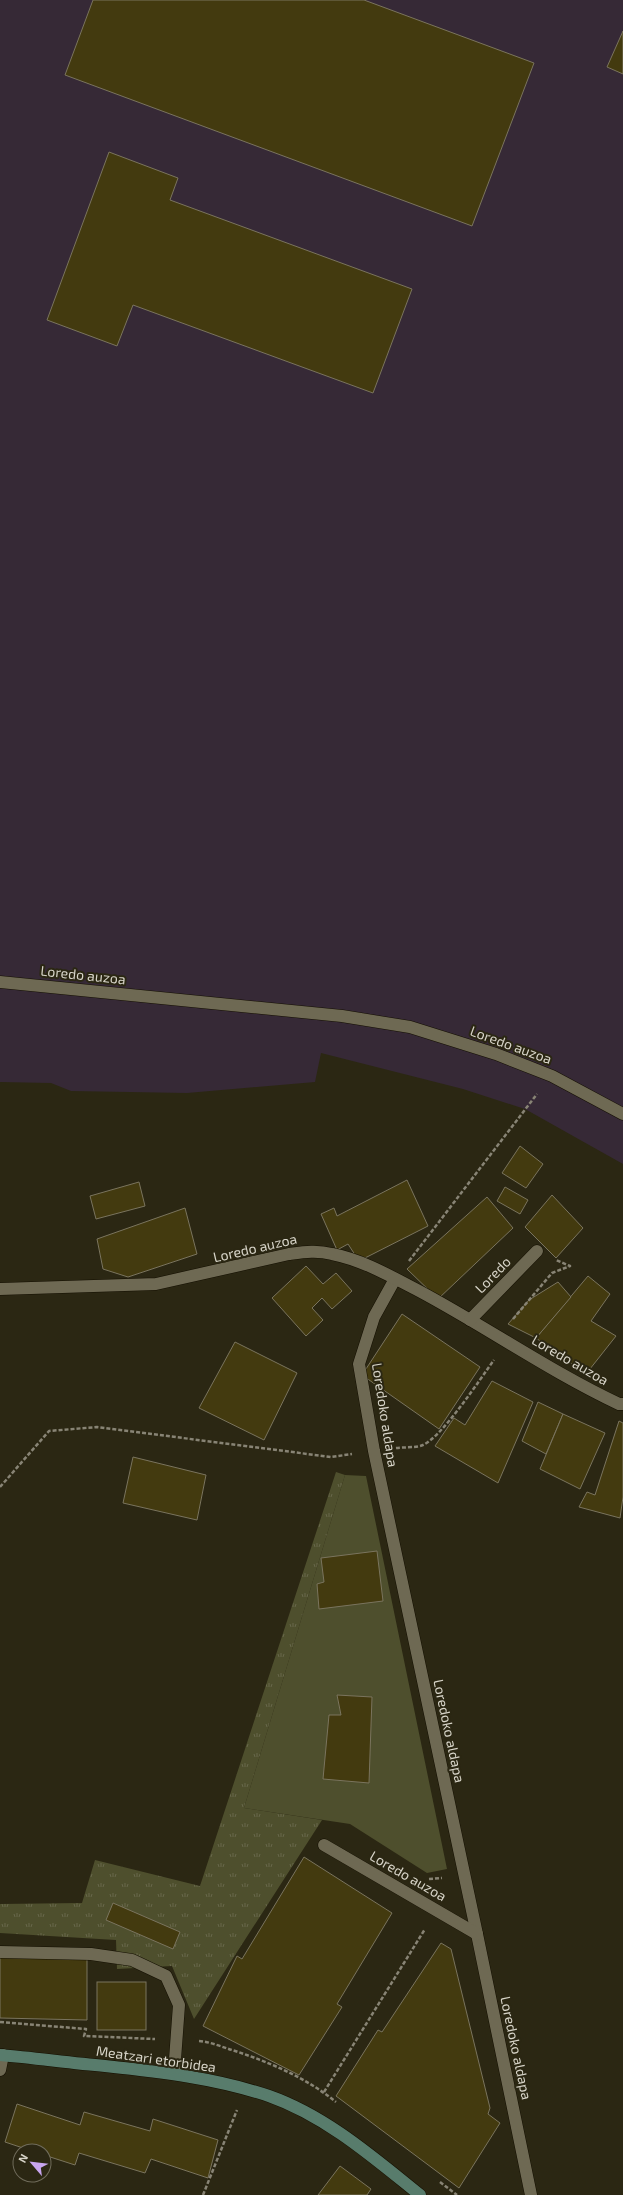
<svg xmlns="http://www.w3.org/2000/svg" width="623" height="2195" font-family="'Exo 2',sans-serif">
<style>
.industrial{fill:#362936}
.grass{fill:url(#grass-tufts)}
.green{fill:#4e4f2d}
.building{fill:#433a0f;stroke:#7a745e}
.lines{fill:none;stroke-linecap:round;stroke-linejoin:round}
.lane-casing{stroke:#140f00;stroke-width:13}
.street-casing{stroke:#140f00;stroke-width:13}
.secondary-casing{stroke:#140f00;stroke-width:13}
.path{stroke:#888475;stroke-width:2.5;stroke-dasharray:4 2;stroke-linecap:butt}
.lane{stroke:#6e6953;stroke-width:12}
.street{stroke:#6e6953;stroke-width:12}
.secondary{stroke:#587c6c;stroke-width:12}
.labels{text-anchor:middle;stroke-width:4;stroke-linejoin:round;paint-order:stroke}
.street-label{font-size:14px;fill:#d7d4c8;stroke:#2b2713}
</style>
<defs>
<pattern id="grass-tufts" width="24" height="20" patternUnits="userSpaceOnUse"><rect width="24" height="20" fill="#4e4f2d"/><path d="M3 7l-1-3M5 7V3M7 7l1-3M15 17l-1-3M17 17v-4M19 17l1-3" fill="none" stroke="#67674a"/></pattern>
</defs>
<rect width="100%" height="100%" fill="#2b2713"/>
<polygon class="industrial" points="0,0 623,0 623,1164 525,1109 463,1089 321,1053 315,1082 187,1093 71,1091 51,1083 0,1082"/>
<polygon class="grass" points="336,1472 345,1475 244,1808 322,1820 194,2019 172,1966 117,1969 116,1940 0,1933 0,1904 82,1903 95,1860 200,1886"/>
<polygon class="green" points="345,1475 366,1476 447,1869 427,1873 350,1824 244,1808"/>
<g class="building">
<polygon points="93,0 364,0 534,63 472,226 65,75"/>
<polygon points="623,31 623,74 607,67"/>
<polygon points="109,152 178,178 170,200 412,289 373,393 133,305 117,346 47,320"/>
<polygon points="520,1146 543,1164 526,1188 502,1173"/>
<polygon points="407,1180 428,1226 359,1261 348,1244 337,1250 321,1214 334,1208 337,1216"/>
<polygon points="139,1182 145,1206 96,1219 90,1196"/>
<polygon points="505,1187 528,1200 520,1214 497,1201"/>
<polygon points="552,1195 583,1228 556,1258 525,1227"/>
<polygon points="487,1197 513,1228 438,1299 407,1269"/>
<polygon points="185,1208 197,1254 128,1277 103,1269 97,1239"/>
<polygon points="306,1266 323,1284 336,1273 352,1291 332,1309 322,1298 312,1308 323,1320 306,1336 272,1298"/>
<polygon points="588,1276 610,1294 591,1321 616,1336 586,1374 536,1338"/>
<polygon points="558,1282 571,1297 536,1338 508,1324 529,1300"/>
<polygon points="402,1314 480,1367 439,1429 362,1375"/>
<polygon points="235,1342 297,1373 264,1440 199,1408"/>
<polygon points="492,1381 533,1402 498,1483 435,1446 454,1418 465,1425"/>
<polygon points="538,1402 563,1414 546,1454 522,1441"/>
<polygon points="563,1414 605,1433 580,1489 540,1469"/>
<polygon points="619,1421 623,1423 623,1497 620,1518 579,1507 587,1492 595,1495"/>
<polygon points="133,1457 206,1475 197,1520 123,1503"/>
<polygon points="377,1551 383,1601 319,1609 317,1584 324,1582 321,1558"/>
<polygon points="337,1695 372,1697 369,1783 323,1779 329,1715 341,1715"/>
<polygon points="304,1857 392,1913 337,2004 342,2007 299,2075 203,2026 237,1956 242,1959"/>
<polygon points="113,1903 180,1932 173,1949 106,1920"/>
<polygon points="441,1943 451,1949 490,2108 488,2114 500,2123 459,2188 336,2096 378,2030 382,2032"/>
<polygon points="0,1956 87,1958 87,2020 0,2018"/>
<rect x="97" y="1982" width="49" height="48"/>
<polygon points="17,2104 80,2125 84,2112 150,2131 153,2119 218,2140 208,2178 151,2159 145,2173 79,2153 75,2165 44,2155 44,2151 32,2151 5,2142"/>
<polygon points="340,2166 371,2189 367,2195 318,2195"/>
</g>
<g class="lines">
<g class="lane-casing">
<polyline id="lane" points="0,1952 91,1954 132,1960 166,1976 179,2005 174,2073"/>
</g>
<g class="street-casing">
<g id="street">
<polyline points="0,982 342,1016 410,1027 496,1054 552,1076 623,1114"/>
<polyline points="395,1279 374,1317 359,1364 374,1451 477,1934 531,2195"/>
<path d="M0,1289L156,1284L289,1254C304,1252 317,1250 332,1254C363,1260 392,1277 421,1292C488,1328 551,1372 619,1404H623"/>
<polyline points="470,1320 537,1251"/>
<polyline points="324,1845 477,1934"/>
<polyline points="0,2070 3,2055"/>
</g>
</g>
<g class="secondary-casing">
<path id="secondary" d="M0,2055C35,2058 70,2063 105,2066C161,2072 215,2078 269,2096C326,2116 374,2158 420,2195"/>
</g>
<g class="path">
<polyline points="409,1261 537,1094"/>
<polyline points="513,1319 552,1273 570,1266 556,1260"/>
<path d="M396,1448C404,1447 416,1448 423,1445C443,1436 480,1379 494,1360"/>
<polyline points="0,1487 49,1431 97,1427 331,1457 352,1454"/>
<polyline points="429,1879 442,1878"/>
<polyline points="0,2022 86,2029 84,2036 155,2039"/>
<path d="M199,2041C211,2042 222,2047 232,2050C269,2062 305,2077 336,2102"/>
<polyline points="324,2092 425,1929"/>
<polyline points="440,2182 457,2195"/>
<polyline points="203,2195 237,2110"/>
</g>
<use href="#lane" class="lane"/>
<use href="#street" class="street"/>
<use href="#secondary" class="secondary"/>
</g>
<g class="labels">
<g class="street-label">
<text transform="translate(83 975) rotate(6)" y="5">Loredo auzoa</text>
<text transform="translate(511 1045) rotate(20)" y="5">Loredo auzoa</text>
<text transform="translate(255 1248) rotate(-13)" y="5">Loredo auzoa</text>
<text transform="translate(493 1275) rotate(-46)" y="5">Loredo</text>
<text transform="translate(570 1360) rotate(30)" y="5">Loredo auzoa</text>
<text transform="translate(385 1415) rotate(81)" y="5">Loredoko aldapa</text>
<text transform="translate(449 1731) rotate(78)" y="5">Loredoko aldapa</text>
<text transform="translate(408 1876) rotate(30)" y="5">Loredo auzoa</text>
<text transform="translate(516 2048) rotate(78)" y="5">Loredoko aldapa</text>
<text transform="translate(156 2059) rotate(8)" y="5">Meatzari etorbidea</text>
</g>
</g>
<g transform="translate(32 2163) rotate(298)"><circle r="19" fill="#2b2713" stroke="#706c5b"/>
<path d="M0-3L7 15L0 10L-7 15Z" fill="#c8a5ef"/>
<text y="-6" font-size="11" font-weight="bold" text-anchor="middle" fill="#d7d4c8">N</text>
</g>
</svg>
